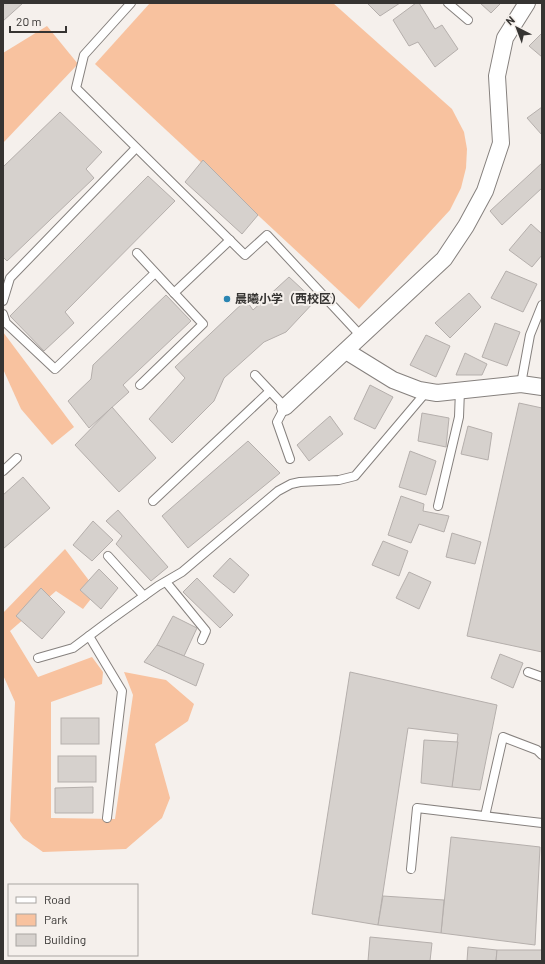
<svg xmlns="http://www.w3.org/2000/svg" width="545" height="964" font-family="Barlow,'Noto Sans SC',sans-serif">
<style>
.green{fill:#f8c29f}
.building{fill:#d6d1cd;stroke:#b5afac}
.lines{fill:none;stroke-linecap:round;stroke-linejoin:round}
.service-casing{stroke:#86817e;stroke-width:10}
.minor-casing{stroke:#86817e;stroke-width:18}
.service{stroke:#fff;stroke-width:8}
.minor{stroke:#fff;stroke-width:16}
.poi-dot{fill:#2a85b2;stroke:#f5f0ec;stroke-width:1.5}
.labels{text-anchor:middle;stroke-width:4;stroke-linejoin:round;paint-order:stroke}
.poi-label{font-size:12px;font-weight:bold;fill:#363432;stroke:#f5f0ec;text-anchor:start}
</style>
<rect width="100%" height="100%" fill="#f5f0ec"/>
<g class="green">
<polygon points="150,3 333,3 452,109 464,132 467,149 466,168 461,188 450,210 359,309 95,64"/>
<polygon points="47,26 78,64 3,143 3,53"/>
<polygon points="3,332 74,427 52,445 21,409 3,369"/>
<polygon points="65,549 97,591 83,609 56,591 10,631 38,677 92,657 103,672 102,684 51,702 51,818 115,819 133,695 124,672 166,680 194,704 188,721 155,744 170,798 162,818 126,849 43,852 23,838 10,821 15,702 3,675 3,613"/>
</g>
<g class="building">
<polygon points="3,3 23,3 3,21"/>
<polygon points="367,3 400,3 380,16"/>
<polygon points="416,3 419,3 435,29 442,25 458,49 435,67 418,42 409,46 393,20"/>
<polygon points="480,3 501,3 491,13"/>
<polygon points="542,33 542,57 529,46"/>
<polygon points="542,107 542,135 527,118"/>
<polygon points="60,112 102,152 86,169 94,178 7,261 3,257 3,167"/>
<polygon points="203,160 258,215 242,234 185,182"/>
<polygon points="542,163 542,188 502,225 490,211"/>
<polygon points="148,176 175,201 65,312 74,323 44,351 10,316"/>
<polygon points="531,224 542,234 542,255 532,267 509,250"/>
<polygon points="506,271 537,284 523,312 491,298"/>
<polygon points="289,277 315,301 286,332 264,342 224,378 214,401 172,443 149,419 185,378 175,367 246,300 253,310"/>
<polygon points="469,293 481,307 450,338 435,323"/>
<polygon points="166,295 191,321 123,385 129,392 89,428 68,401 91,379 93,365"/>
<polygon points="495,323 520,332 507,366 482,357"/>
<polygon points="426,335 450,346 436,377 410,365"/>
<polygon points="465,353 487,364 482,375 456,375"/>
<polygon points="370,385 393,397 375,429 354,419"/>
<polygon points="519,403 542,408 542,652 467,636"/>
<polygon points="112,407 156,458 119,492 75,445"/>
<polygon points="422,413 449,418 446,447 418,441"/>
<polygon points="330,416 343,434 309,461 297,445"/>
<polygon points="468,426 492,433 488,460 461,454"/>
<polygon points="248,441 280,473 188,548 162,516"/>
<polygon points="410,451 436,461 426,495 399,487"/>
<polygon points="23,477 50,508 3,549 3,495"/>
<polygon points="401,496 424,504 423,511 449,516 444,532 419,524 411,543 388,535"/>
<polygon points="118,510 168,567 151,581 116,544 122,536 106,521"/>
<polygon points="93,521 113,540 92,561 73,545"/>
<polygon points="452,533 481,542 475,564 446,557"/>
<polygon points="383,541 408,551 399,576 372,565"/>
<polygon points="230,558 249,575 234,593 213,576"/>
<polygon points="99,569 118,588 101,609 80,590"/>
<polygon points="409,572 431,582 419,609 396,598"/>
<polygon points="197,578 233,615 220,628 183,592"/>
<polygon points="41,588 65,612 42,639 16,616"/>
<polygon points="173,616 197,628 184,656 157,645"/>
<polygon points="157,645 204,664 196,686 144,662"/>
<polygon points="500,654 523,663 513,688 491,678"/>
<polygon points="350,672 497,705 480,790 452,787 458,734 408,728 378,925 312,914"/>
<rect x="61" y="718" width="38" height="26"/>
<polygon points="424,740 458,742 452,787 421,783"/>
<rect x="58" y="756" width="38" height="26"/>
<polygon points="93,787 93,813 55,813 55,788"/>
<polygon points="451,837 540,847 535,945 441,933"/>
<polygon points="383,896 444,900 441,933 378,925"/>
<polygon points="370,937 432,943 430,961 368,961"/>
<polygon points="468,947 497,950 496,961 467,961"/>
<polygon points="497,950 542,950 542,961 496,961"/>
</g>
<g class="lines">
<g class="service-casing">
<g id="service">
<polyline points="131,3 84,55 76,88 245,255 267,235 361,336"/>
<polyline points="448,3 468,20"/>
<polyline points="137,253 203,324 140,385"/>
<polyline points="174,293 230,240"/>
<polyline points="3,301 10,278 136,148"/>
<polyline points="3,314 6,323 55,369 155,273"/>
<polyline points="255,375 285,407 277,422 290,459"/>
<polyline points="521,384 530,335 542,305"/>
<polyline points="3,471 17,458"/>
<polyline points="153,501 270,391"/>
<polyline points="438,506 459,417 460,390"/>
<polyline points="108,556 144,596"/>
<polyline points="166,582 206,631 202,640"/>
<polyline points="89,636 122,691 107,818"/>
<polyline points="38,658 73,648 109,621 158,586 182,572 278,491 291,484 300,482 339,480 355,476 427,391"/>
<polyline points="528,672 542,677"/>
<polyline points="485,816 503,737 537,750 542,755"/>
<polyline points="411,869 417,808 542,823"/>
</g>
</g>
<g class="minor-casing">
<g id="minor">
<polyline points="346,351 393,380 419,390 437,393 521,384 542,387"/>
<polyline points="285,407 444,259 466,226 485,191 501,143 497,76 505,38 527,3"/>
</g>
</g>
<use href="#service" class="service"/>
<use href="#minor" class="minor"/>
</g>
<circle class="poi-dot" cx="227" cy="299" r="4"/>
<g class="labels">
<g class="poi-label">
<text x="235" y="303">晨曦小学（西校区）</text>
</g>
</g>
<rect width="545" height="964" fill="none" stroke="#363432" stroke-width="8"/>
<rect x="8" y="884" width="130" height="72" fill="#f5f0ec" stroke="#a9a5a2"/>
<rect x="16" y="897" width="20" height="6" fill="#ffffff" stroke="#a9a5a2"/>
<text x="44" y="904" font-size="12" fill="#363432">Road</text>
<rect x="16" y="914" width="20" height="12" fill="#f8c29f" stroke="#a9a5a2"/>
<text x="44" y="924" font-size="12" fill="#363432">Park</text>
<rect x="16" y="934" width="20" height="12" fill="#d6d1cd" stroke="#a9a5a2"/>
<text x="44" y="944" font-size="12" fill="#363432">Building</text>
<g transform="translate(517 28) rotate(318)" stroke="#f5f0ec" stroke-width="3" paint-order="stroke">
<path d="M0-3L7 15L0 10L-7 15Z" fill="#363432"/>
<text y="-6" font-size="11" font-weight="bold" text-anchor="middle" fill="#363432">N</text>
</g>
<path d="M10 26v6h56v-6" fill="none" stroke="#363432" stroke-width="2"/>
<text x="16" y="26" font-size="12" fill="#363432" stroke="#f5f0ec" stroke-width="3" paint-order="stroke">20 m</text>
</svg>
